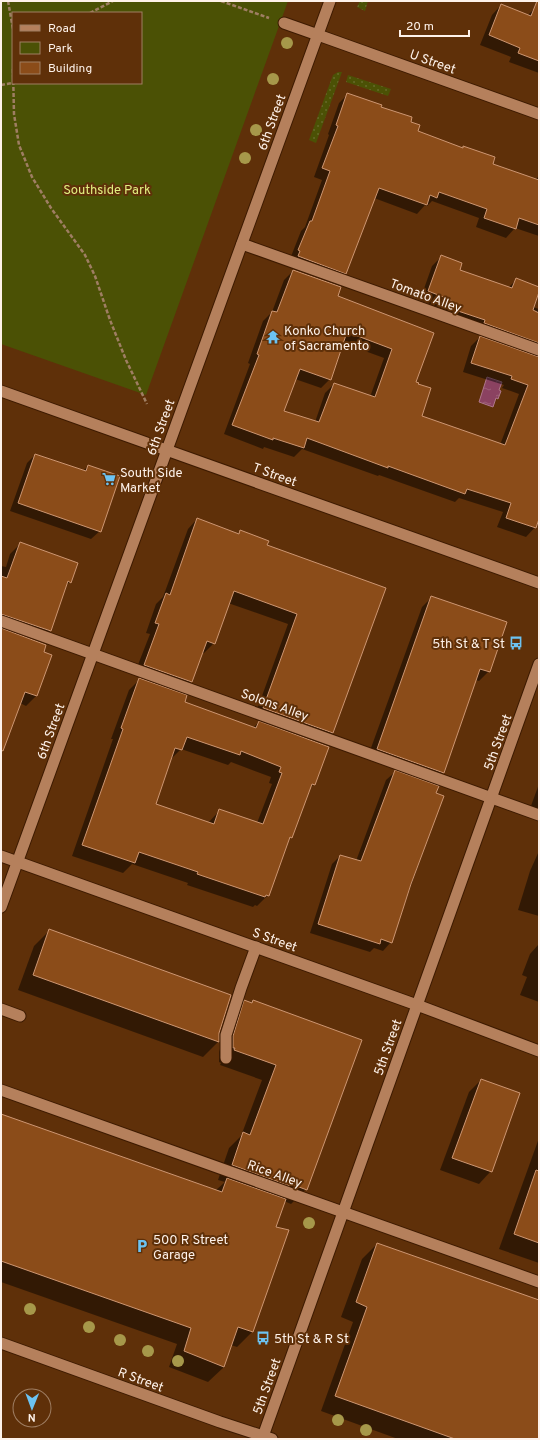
<svg xmlns="http://www.w3.org/2000/svg" width="540" height="1440" font-family="Overpass,sans-serif">
<style>
.grass{fill:url(#grass-dots)}
.park{fill:#4b5105;fill-rule:evenodd}
.water{fill:url(#water-ripples);stroke:#ae778a}
.shadow{fill:#0007;fill-rule:evenodd}
.building{fill:#8b4c19;stroke:#cd9672;fill-rule:evenodd}
.lines{fill:none;stroke-linecap:round;stroke-linejoin:round}
.service-casing{stroke:#3d1a00;stroke-width:13}
.minor-casing{stroke:#3d1a00;stroke-width:13}
.tertiary-casing{stroke:#3d1a00;stroke-width:13}
.path{stroke:#9f7e63;stroke-width:2.5;stroke-dasharray:4 2;stroke-linecap:butt}
.service{stroke:#b5805c;stroke-width:11}
.minor{stroke:#b5805c;stroke-width:11}
.tertiary{stroke:#b5805c;stroke-width:11}
.tree{fill:#a6984a}
.labels{text-anchor:middle;stroke-width:4;stroke-linejoin:round;paint-order:stroke}
.street-label{font-size:13px;fill:#fef2ea;stroke:#5f3009}
.park-label{font-size:13px;fill:#e1ee80;stroke:#5f3009}
.poi-label{font-size:13px;fill:#fef2ea;stroke:#5f3009;text-anchor:start}
</style>
<defs>
<pattern id="grass-dots" width="8" height="8" patternUnits="userSpaceOnUse"><rect width="8" height="8" fill="#4b5105"/><path d="M2 2h.1M6 6h.1" fill="none" stroke="#666a2a" stroke-width="1.8" stroke-linecap="round"/></pattern>
<pattern id="water-ripples" width="26" height="14" patternUnits="userSpaceOnUse"><rect width="26" height="14" fill="#8b4261"/><path d="M2 4q2-2 4 0t4 0M15 11q2-2 4 0t4 0" fill="none" stroke="#9c5e78"/></pattern>
</defs>
<rect width="100%" height="100%" fill="#5f3009"/>
<g class="grass">
<polygon points="360,1 368,1 365,11 357,7"/>
<polygon points="338,72 342,72 316,143 309,140 333,75"/>
<polygon points="348,75 391,89 388,96 346,82"/>
</g>
<path class="park" d="M1,1H288L146,395L1,344ZM13,13H141V83H13Z"/>
<polygon class="water" points="487,377 502,382 499,390 501,391 498,399 496,398 493,407 479,402"/>
<g class="shadow">
<polygon points="501,5 527,16 535,8 539,9 539,73 509,62 511,57 480,45 492,15"/>
<polygon points="348,94 380,107 409,123 416,132 462,149 463,147 491,165 535,180 539,176 539,236 515,228 506,238 476,227 479,218 432,201 427,206 425,205 417,214 374,198 345,273 336,282 290,259 301,231 305,227 322,180 314,177 329,135 328,134 339,103"/>
<path d="M441,257L458,271L508,288L516,280L539,288L533,307L539,309V523L526,537L497,527L503,512L459,498L455,502L379,475L378,476L302,449L294,457L264,447L263,449L224,434L250,364L248,363L263,321L272,312L284,280L293,271L336,297L433,333L415,382L420,416L500,445L519,394L502,388L504,385L463,372L471,346L480,337L537,358L532,352L440,316L443,309L420,300L432,266ZM343,343L384,358L370,397L334,384L325,393L315,422L282,412L295,379L321,388L330,379Z"/>
<polygon points="35,455 83,471 88,466 100,531 91,539 10,511 27,463"/>
<polygon points="197,519 238,534 241,531 266,546 384,589 333,733 323,743 254,718 288,624 228,603 214,643 204,653 201,652 191,682 181,692 134,675 150,634 146,633 156,604 163,597 188,529"/>
<polygon points="21,543 70,582 65,586 50,631 40,641 1,627 1,566 6,567 10,554"/>
<polygon points="432,597 489,671 479,681 475,680 443,773 433,782 367,759 422,607"/>
<polygon points="1,629 36,696 26,706 20,703 1,731"/>
<path d="M140,679L183,703L253,728L259,722L314,784L308,790L291,837L288,840L268,895L257,906L255,905L253,907L187,885L188,883L132,864L123,873L72,856L113,739H111L129,690ZM181,749L228,765L231,762L271,777L269,783L272,784L257,823L220,810L208,823L154,804L170,760Z"/>
<polygon points="395,772 443,796 391,942 383,951 374,948 370,952 310,933 332,864 340,856 356,861 386,780"/>
<polygon points="539,784 539,818 528,814"/>
<polygon points="539,851 539,916 518,910 530,871"/>
<polygon points="50,930 218,1033 218,1042 203,1057 18,990 34,946"/>
<polygon points="538,945 539,946 539,1002 520,995 527,977 522,975 530,954"/>
<polygon points="245,1001 251,1004 253,1002 361,1041 306,1189 291,1204 284,1201 274,1228 252,1332 237,1347 231,1345 224,1367 208,1382 169,1367 177,1344 1,1282 1,1115 216,1190 225,1182 218,1180 229,1148 241,1136 262,1080 220,1065 221,1063 219,1062 219,1052 230,1016"/>
<polygon points="481,1080 491,1171 479,1184 440,1170 469,1092"/>
<polygon points="539,1138 539,1263 499,1249"/>
<polygon points="377,1244 539,1301 539,1439 398,1439 321,1411 353,1322 341,1317 362,1259"/>
</g>
<g class="building">
<polygon points="537,1 539,1 539,61 518,53 520,48 489,35 501,4 531,16"/>
<polygon points="347,93 382,105 381,107 412,117 411,122 420,125 418,131 463,148 463,146 495,157 493,164 539,180 539,225 519,218 516,229 484,218 487,209 439,192 437,198 430,195 427,205 379,188 346,274 298,256 300,251 298,250 310,221 312,221 330,171 322,168 338,126 336,125"/>
<polygon points="441,255 462,263 460,270 512,288 516,278 539,287 539,292 533,310 539,313 539,343 484,323 485,320 449,308 451,300 428,291"/>
<path d="M293,270L341,287L338,296L434,333L416,382L419,383L418,384L431,388L422,416L505,445L528,385L511,379L512,376L471,363L480,336L539,357V519L536,528L506,518L511,503L467,489L465,494L388,466V468L307,438L304,448L273,438V440L232,425L259,355L257,354L272,311L277,312ZM347,332L392,349L375,397L334,383L319,422L284,411L300,369L331,380Z"/>
<polygon points="35,454 86,471 88,465 120,476 101,532 18,503"/>
<polygon points="197,518 239,534 240,530 269,541 267,545 386,588 333,733 263,708 297,614 234,591 215,644 207,641 192,682 144,665 159,624 155,623 166,593 170,595"/>
<polygon points="20,542 78,563 71,583 68,581 51,631 1,614 1,576 7,578"/>
<polygon points="431,596 507,622 490,672 480,669 444,773 377,749"/>
<polygon points="1,628 46,645 44,652 52,655 37,696 25,692 3,751 1,750"/>
<path d="M139,678L187,695L185,702L256,728L259,721L329,747L315,785L312,784L292,838L290,837L269,896L266,895L265,897L197,874L198,872L139,852L135,863L82,845L123,729L121,728ZM187,737L240,755L241,751L281,767L279,772L282,773L263,824L219,809L214,824L156,804L175,748L182,750Z"/>
<polygon points="395,770 439,786 436,793 444,796 411,884 392,943 381,939 380,944 318,924 340,855 361,861"/>
<polygon points="49,929 231,995 219,1033 219,1042 33,975"/>
<polygon points="244,1000 252,1003 253,1000 362,1040 307,1190 291,1184 290,1186 232,1165 243,1132 250,1135 276,1065 234,1050 235,1048 233,1048 233,1036"/>
<polygon points="481,1079 520,1093 492,1172 452,1158"/>
<polygon points="1,1114 222,1192 227,1178 286,1199 276,1227 289,1230 253,1332 238,1327 224,1367 184,1351 191,1328 1,1261"/>
<polygon points="536,1170 539,1171 539,1243 514,1234"/>
<polygon points="377,1243 539,1300 539,1439 455,1439 335,1396 367,1307 356,1302"/>
</g>
<g class="lines">
<g class="service-casing">
<g id="service">
<polyline points="284,23 318,35"/>
<polyline points="242,244 539,350"/>
<polyline points="1,621 539,815"/>
<polyline points="1,1009 20,1016"/>
<polyline points="226,1058 226,1035 241,988 256,947"/>
<polyline points="1,1090 539,1282"/>
</g>
</g>
<g class="minor-casing">
<g id="minor">
<polyline points="318,35 539,114"/>
<polyline points="1,856 417,1005 539,1051"/>
<polyline points="1,907 330,1"/>
<polyline points="1,1343 220,1422 272,1439"/>
</g>
</g>
<g class="tertiary-casing">
<g id="tertiary">
<polyline points="1,391 539,583"/>
<polyline points="262,1439 539,664"/>
</g>
</g>
<g class="path">
<polyline points="8,1 13,29"/>
<polyline points="221,1 269,18"/>
<polyline points="90,13 113,1"/>
<polyline points="13,69 14,114 19,145 32,177 51,208 85,255 95,276 110,320 126,360 147,404"/>
<polyline points="1,85 13,83"/>
</g>
<use href="#service" class="service"/>
<use href="#minor" class="minor"/>
<use href="#tertiary" class="tertiary"/>
</g>
<g class="tree">
<circle cx="287" cy="43" r="6"/>
<circle cx="273" cy="79" r="6"/>
<circle cx="256" cy="130" r="6"/>
<circle cx="245" cy="158" r="6"/>
<circle cx="309" cy="1223" r="6"/>
<circle cx="30" cy="1309" r="6"/>
<circle cx="89" cy="1327" r="6"/>
<circle cx="120" cy="1340" r="6"/>
<circle cx="148" cy="1351" r="6"/>
<circle cx="178" cy="1361" r="6"/>
<circle cx="338" cy="1420" r="6"/>
<circle cx="366" cy="1430" r="6"/>
</g>
<defs>
<g id="temple-bare" transform="scale(1.08)"><path d="M0-6L5-2H3V0L6.5 2.5H4V6H1.5V3h-3V6H-4V2.5H-6.5L-3 0V-2H-5Z" fill="#6cc3f2" stroke="#5f3009" stroke-width="2.5" paint-order="stroke"/></g>
<g id="supermarket-bare" transform="scale(1.08)"><path d="M-6-5.5h2.5l.6 2H6L4.5 2H-2.5L-4.4-4H-6ZM-1.5 3.2a1.3 1.3 0 1 0 .1 0ZM3 3.2a1.3 1.3 0 1 0 .1 0Z" fill="#6cc3f2" stroke="#5f3009" stroke-width="2.5" paint-order="stroke"/></g>
<g id="bus-bare" transform="scale(1.08)"><path d="M-5-6H5V4H4V6H2V4H-2V6H-4V4H-5ZM-3.5-4V0h7V-4ZM-3.5 1.2v1.5H-2V1.2ZM2 1.2v1.5H3.5V1.2Z" fill="#6cc3f2" stroke="#5f3009" stroke-width="2.5" paint-order="stroke"/></g>
<g id="parking-bare" transform="scale(1.08)"><path d="M-3.5-5.5H1a3.5 3.5 0 0 1 0 7H-1V5.5H-3.5ZM-1-3.4V-.6H.8a1.4 1.4 0 0 0 0-2.8Z" fill="#6cc3f2" stroke="#5f3009" stroke-width="2.5" paint-order="stroke"/></g>
</defs>
<g fill-rule="evenodd">
<use href="#temple-bare" x="273" y="337"/>
<use href="#supermarket-bare" x="109" y="479"/>
<use href="#bus-bare" x="516" y="643"/>
<use href="#parking-bare" x="142" y="1246"/>
<use href="#bus-bare" x="263" y="1338"/>
</g>
<g class="labels">
<g class="street-label">
<text transform="translate(433 61) rotate(20)" y="5">U Street</text>
<text transform="translate(271 122) rotate(-70)" y="5">6th Street</text>
<text transform="translate(426 295) rotate(20)" y="5">Tomato Alley</text>
<text transform="translate(160 427) rotate(-70)" y="5">6th Street</text>
<text transform="translate(275 474) rotate(20)" y="5">T Street</text>
<text transform="translate(275 704) rotate(20)" y="5">Solons Alley</text>
<text transform="translate(50 731) rotate(-70)" y="5">6th Street</text>
<text transform="translate(497 742) rotate(-70)" y="5">5th Street</text>
<text transform="translate(275 939) rotate(20)" y="5">S Street</text>
<text transform="translate(387 1047) rotate(-70)" y="5">5th Street</text>
<text transform="translate(275 1173) rotate(20)" y="5">Rice Alley</text>
<text transform="translate(141 1379) rotate(20)" y="5">R Street</text>
<text transform="translate(266 1386) rotate(-70)" y="5">5th Street</text>
</g>
<g class="park-label">
<text x="107" y="194">Southside Park</text>
</g>
<g class="poi-label">
<text x="284" y="335">Konko Church<tspan x="284" dy="15">of Sacramento</tspan></text>
<text x="120" y="477">South Side<tspan x="120" dy="15">Market</tspan></text>
<text x="505" y="648" text-anchor="end">5th St &amp; T St</text>
<text x="153" y="1244">500 R Street<tspan x="153" dy="15">Garage</tspan></text>
<text x="274" y="1343">5th St &amp; R St</text>
</g>
</g>
<rect width="540" height="1440" fill="none" stroke="#fef2ea" stroke-width="4"/>
<rect x="12" y="12" width="130" height="72" fill="#5f3009" stroke="#9f7e63"/>
<rect x="20" y="25" width="20" height="6" fill="#b5805c" stroke="#9f7e63"/>
<text x="48" y="32" font-size="12" fill="#fef2ea">Road</text>
<rect x="20" y="42" width="20" height="12" fill="#4b5105" stroke="#9f7e63"/>
<text x="48" y="52" font-size="12" fill="#fef2ea">Park</text>
<rect x="20" y="62" width="20" height="12" fill="#8b4c19" stroke="#9f7e63"/>
<text x="48" y="72" font-size="12" fill="#fef2ea">Building</text>
<g transform="translate(32 1408) rotate(181)"><circle r="19" fill="#5f3009" stroke="#9f7e63"/>
<path d="M0-3L7 15L0 10L-7 15Z" fill="#6cc3f2"/>
<text y="-6" font-size="11" font-weight="bold" text-anchor="middle" fill="#fef2ea">N</text>
</g>
<path d="M400 30v6h69v-6" fill="none" stroke="#fef2ea" stroke-width="2"/>
<text x="406" y="30" font-size="12" fill="#fef2ea" stroke="#5f3009" stroke-width="3" paint-order="stroke">20 m</text>
</svg>
